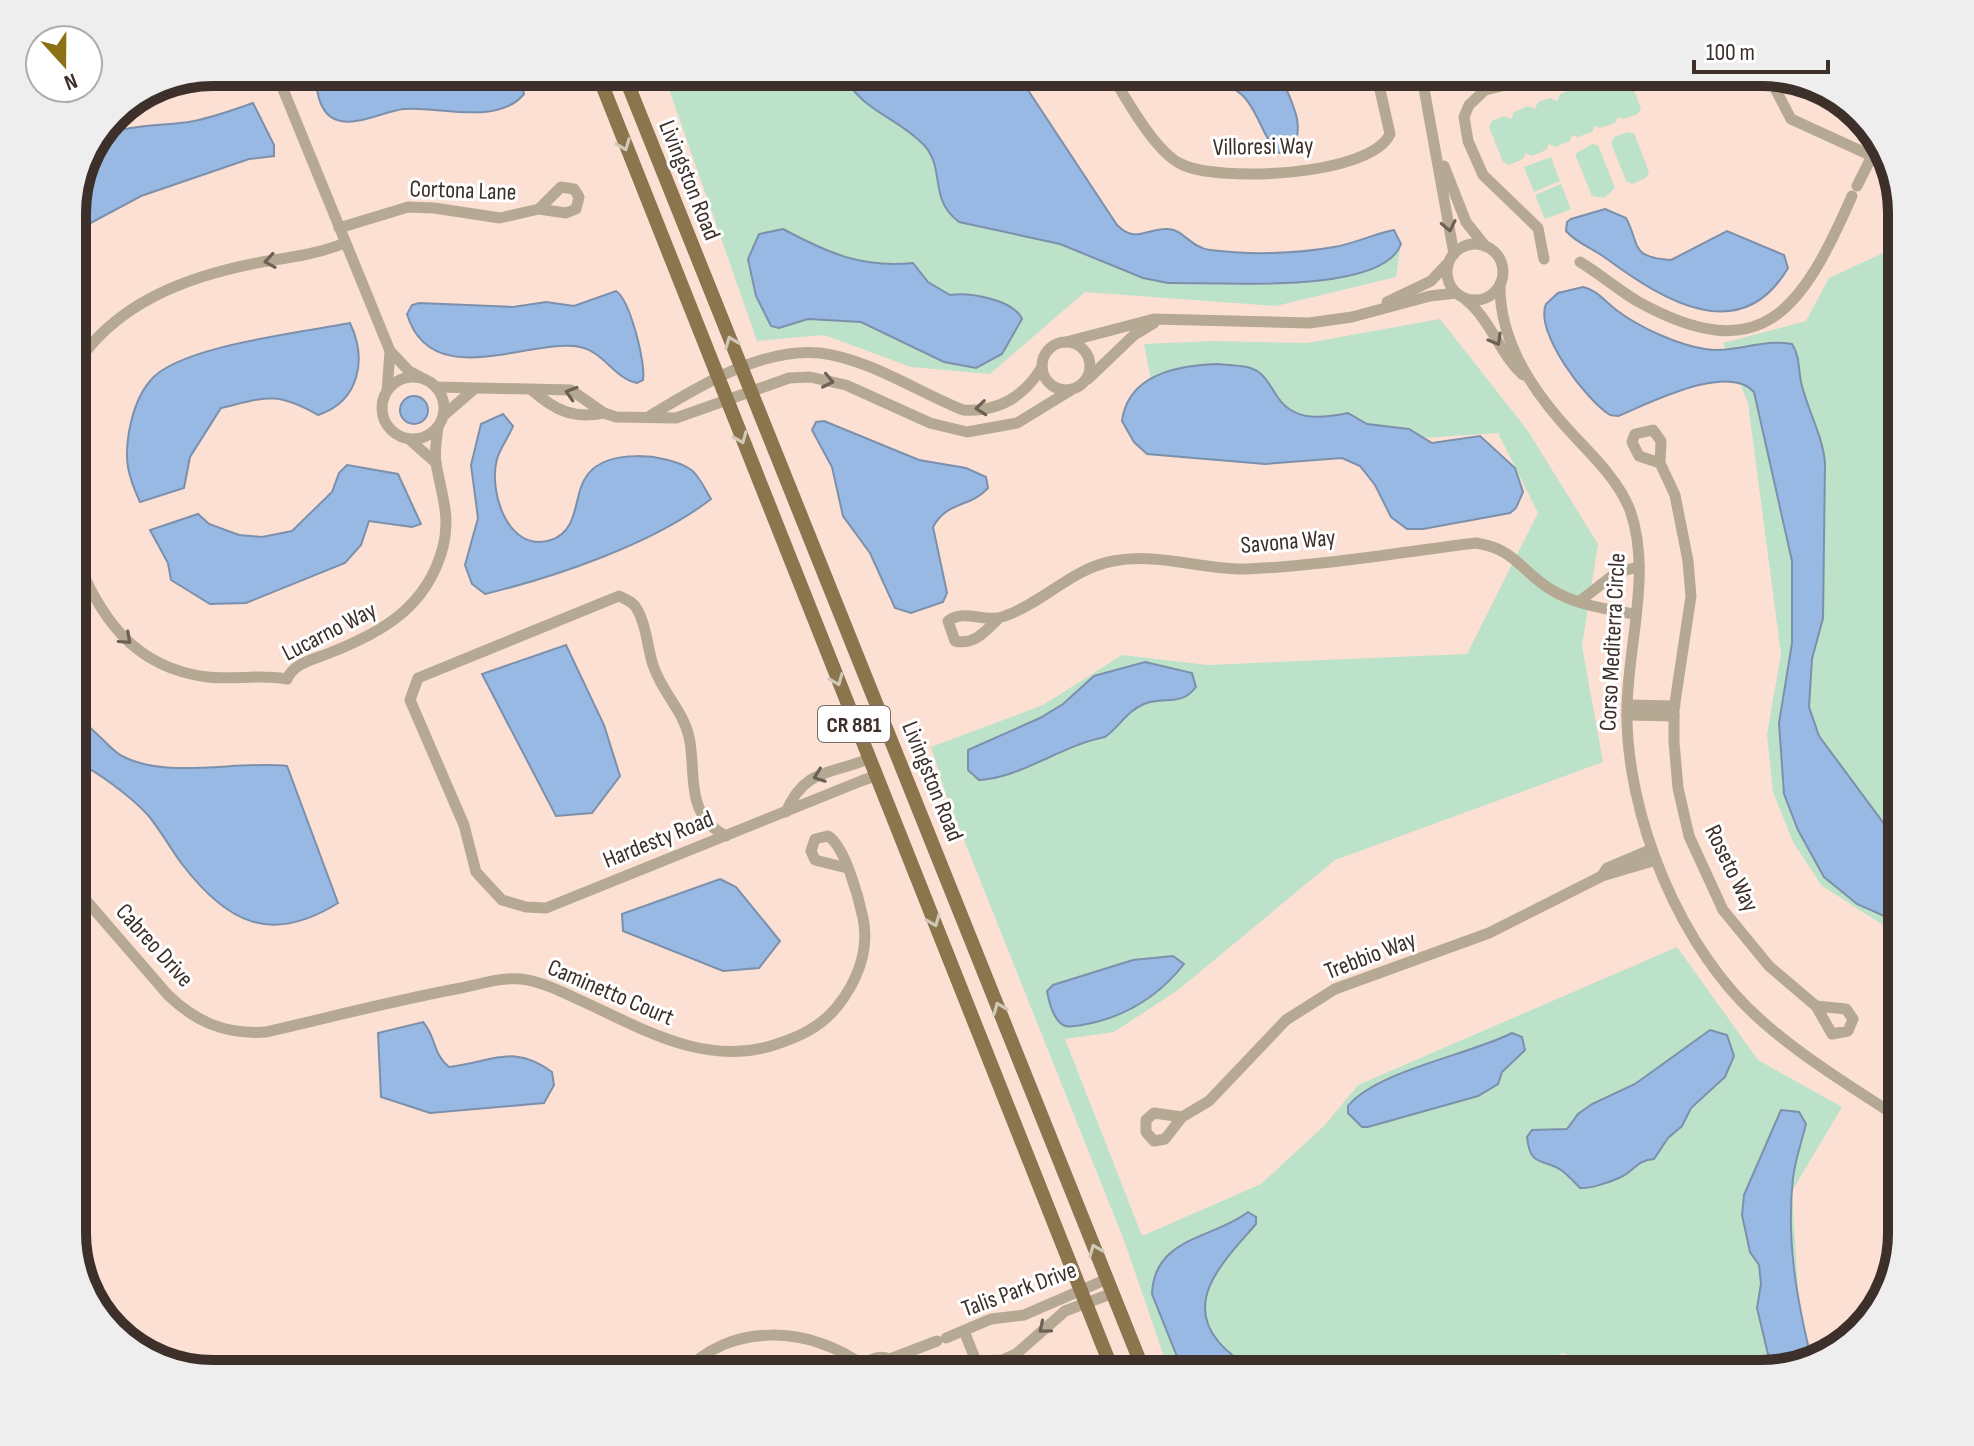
<svg xmlns="http://www.w3.org/2000/svg" width="1974" height="1446" font-family="'Sofia Sans Condensed',sans-serif">
<style>
.green{fill:#bce2c9}
.water{fill:#97b9e4;stroke:#7c90ac;stroke-width:2}
.lines{fill:none;stroke-linecap:round;stroke-linejoin:round}
.minor{stroke:#b5a994;stroke-width:11}
.major{stroke:#8a754d;stroke-width:14}
.oneway{stroke:#d0c8b8}
.oneway2{stroke:#6d6054}
.labels{text-anchor:middle;stroke-width:6;stroke-linejoin:round;paint-order:stroke}
.shield{fill:#fff;stroke:#776e6a;stroke-width:2}
.shield-label{font-size:22px;font-weight:bold;fill:#3d302a}
.street-label{font-size:24px;fill:#3d302a;stroke:#fff}
.rim{fill:none;stroke:#3d302a;stroke-width:10}
</style>
<rect width="100%" height="100%" fill="#fce0d4"/>
<g class="green">
<polygon points="663,72 939,72 1041,179 1150,255 1272,267 1400,249 1396,277 1276,306 1085,292 990,374 911,367 824,335 757,341"/>
<polygon points="1615,72 1627,73 1641,108 1638,114 1624,119 1618,117 1615,123 1600,128 1595,126 1592,132 1578,137 1572,135 1570,141 1555,147 1549,144 1546,150 1532,156 1526,153 1523,159 1509,165 1503,162 1489,127 1492,121 1504,116 1511,119 1514,112 1528,106 1535,109 1538,102 1550,98 1557,101 1560,94 1573,89 1580,91 1584,85 1596,80 1603,82 1606,76"/>
<polygon points="1628,132 1634,133 1649,172 1646,178 1632,184 1626,181 1611,143 1614,137"/>
<polygon points="1592,144 1598,145 1615,188 1604,198 1592,196 1575,154"/>
<polygon points="1551,157 1560,181 1534,192 1524,167"/>
<polygon points="1561,184 1571,209 1545,219 1535,195"/>
<polygon points="1902,231 1902,937 1822,886 1793,842 1773,792 1767,734 1781,654 1748,403 1723,343 1806,321 1829,278 1892,249"/>
<polygon points="1440,319 1528,431 1598,544 1582,646 1603,762 1335,860 1178,990 1114,1032 1065,1039 1142,1236 1261,1184 1325,1125 1358,1085 1677,947 1758,1060 1842,1107 1792,1191 1799,1307 1814,1361 1761,1374 1522,1374 1568,1355 1563,1353 1509,1374 1170,1374 1125,1243 945,792 931,747 1043,705 1122,655 1208,665 1467,654 1538,513 1498,433 1423,438 1155,402 1144,344 1213,341 1307,343"/>
<polygon points="761,1355 804,1360 850,1374 716,1374 738,1359"/>
</g>
<g class="water">
<path d="M318,72H519L524,94C498,126 439,106 404,109C385,111 355,127 337,120C319,114 314,87 318,72Z"/>
<path d="M841,72H1016L1117,225C1136,244 1146,228 1168,229C1183,229 1191,248 1210,250C1249,255 1295,254 1334,247C1354,244 1373,234 1394,230L1401,244C1383,296 1215,282 1168,283L1143,278L1060,244L959,222C928,199 946,169 924,145C896,116 862,112 841,72Z"/>
<path d="M1134,72H1279C1289,98 1309,127 1290,151L1278,153C1264,139 1259,114 1245,98C1225,75 1170,72 1142,81Z"/>
<path d="M253,103L274,145V156L249,159L141,196L72,233C72,212 76,159 92,144C114,122 166,127 194,121C214,117 233,110 253,103Z"/>
<path d="M1605,209L1626,218C1641,246 1629,257 1671,260L1727,231L1784,255L1788,268C1741,348 1664,301 1607,259C1594,249 1576,243 1566,231L1567,222L1571,219Z"/>
<path d="M783,229C828,253 861,268 913,263L928,282L950,295C970,292 1014,300 1022,319L1002,354L976,368L944,362L861,322L808,319L779,328L771,326L756,296L748,259L759,234Z"/>
<path d="M1583,287C1598,290 1607,304 1619,312C1641,328 1678,345 1705,349C1735,354 1762,338 1792,344C1800,356 1798,368 1801,382C1807,409 1823,436 1825,463L1823,618L1812,659L1809,707L1819,736L1890,832L1893,852L1902,868V924L1857,904L1824,877L1798,830L1784,794L1779,723L1792,643V561L1754,392C1728,362 1648,404 1618,416L1610,415C1586,400 1534,332 1546,304L1558,293Z"/>
<path d="M616,291C630,300 646,363 643,380L637,383C615,379 604,352 580,347C531,337 431,394 407,314L412,305L419,303L513,307L546,302L574,306Z"/>
<path d="M350,323C367,359 360,401 318,415C276,391 267,397 221,408L190,457L184,488L140,502C128,476 124,460 129,432C132,415 139,394 150,381C177,346 305,332 350,323Z"/>
<path d="M1218,364C1231,366 1251,364 1261,374C1268,380 1273,391 1279,399C1296,422 1324,418 1348,413L1367,424L1409,429L1432,443L1480,436L1515,468L1523,492L1516,508L1510,513L1423,529H1407L1391,517L1375,485L1360,466L1342,458L1265,464L1147,454L1134,442L1122,421C1128,374 1180,365 1218,364Z"/>
<circle cx="414" cy="410" r="14"/>
<path d="M503,414L513,426C509,437 500,448 497,459C488,491 508,554 551,540C581,530 572,494 588,474C608,449 664,453 690,469C699,474 705,490 711,499C653,544 555,577 485,594L472,584L465,565L478,518L471,465L481,424Z"/>
<path d="M824,421L919,460L966,468L986,477L988,488C970,508 948,500 933,527L947,593L943,602L911,613L895,608L870,553L843,516L832,467L812,430L816,422Z"/>
<polygon points="347,465 398,474 421,524 412,527 369,521 361,545 345,563 246,603 210,604 171,580 168,563 150,530 198,514 209,524 239,535 262,537 292,531 332,492 339,473"/>
<polygon points="566,645 604,725 620,776 592,813 556,816 482,674"/>
<path d="M1145,662L1192,673L1196,687C1181,707 1164,696 1144,704C1127,711 1119,727 1105,737C1062,745 1021,778 979,780L968,770V750L1040,718L1063,704L1094,676Z"/>
<path d="M72,703C79,718 87,725 99,736C106,742 114,752 122,756C167,780 238,760 287,766L338,903C271,945 227,923 182,864C170,848 160,829 147,814C128,794 96,771 72,759Z"/>
<polygon points="720,879 736,887 780,941 759,968 723,971 623,931 622,914"/>
<path d="M1173,956L1184,964C1158,997 1123,1018 1082,1025C1075,1026 1069,1028 1063,1025C1053,1019 1049,1002 1047,991L1053,985L1133,960Z"/>
<path d="M423,1022C436,1036 433,1055 449,1067C493,1062 513,1043 552,1072L554,1085L544,1103L430,1113L381,1097L378,1033Z"/>
<path d="M1710,1030L1727,1035L1734,1056L1725,1077L1691,1108L1682,1126L1668,1138L1654,1159C1636,1160 1634,1172 1619,1178C1610,1182 1590,1189 1580,1188C1574,1182 1568,1175 1561,1170C1543,1158 1530,1168 1527,1137L1532,1130L1567,1129L1578,1114L1592,1104L1635,1084Z"/>
<path d="M1512,1033L1522,1037L1525,1050L1502,1072L1498,1084L1478,1096L1368,1127H1362L1348,1113V1106C1376,1071 1469,1055 1512,1033Z"/>
<path d="M1781,1110L1799,1112L1806,1124C1802,1141 1795,1160 1793,1178C1786,1241 1797,1301 1812,1362L1772,1371L1757,1308L1761,1284L1759,1265L1750,1252L1742,1215L1744,1195Z"/>
<path d="M1248,1212L1256,1217V1224C1229,1256 1182,1298 1218,1341C1228,1354 1239,1357 1245,1373L1184,1374L1152,1294C1154,1237 1213,1239 1248,1212Z"/>
</g>
<g class="lines">
<g class="minor">
<polyline points="276,72 390,351 409,371 426,380"/>
<path d="M1110,72C1125,97 1155,152 1181,164C1218,183 1371,176 1390,134L1376,72"/>
<polyline points="1421,72 1454,254"/>
<polyline points="1768,75 1791,119 1872,156 1857,186"/>
<polyline points="1444,166 1466,222 1485,246"/>
<polyline points="339,228 408,207 434,208 500,218 539,209 566,213 576,209 579,197 574,189 561,187 539,209"/>
<circle cx="1475" cy="272" r="28"/>
<polyline points="1544,259 1538,228 1483,175 1468,141 1464,117 1469,105 1485,90 1561,72"/>
<path d="M1580,262C1600,274 1617,289 1637,301C1764,372 1803,307 1852,196"/>
<path d="M1500,284C1499,344 1536,396 1576,438C1596,459 1619,482 1630,510C1652,572 1628,644 1627,708C1625,815 1681,952 1763,1022C1805,1059 1855,1089 1902,1120"/>
<path d="M1466,300C1491,320 1499,353 1523,375"/>
<polyline points="1387,302 1431,281 1446,265"/>
<circle cx="1066" cy="366" r="24"/>
<polyline points="1066,342 1154,319 1309,323 1352,317 1430,296 1456,293"/>
<path d="M72,371C113,303 187,276 262,262C292,257 317,254 345,243"/>
<circle cx="413" cy="408" r="31"/>
<polyline points="1088,379 1134,335 1154,323"/>
<polyline points="436,387 571,390 604,413 616,417 676,418 789,378 810,377 846,385 930,423 967,432 1017,423 1071,390"/>
<polyline points="387,390 390,352"/>
<path d="M533,391C556,411 574,419 604,413"/>
<polyline points="444,415 473,390"/>
<path d="M648,417C696,388 761,347 820,353C869,359 918,392 963,410C998,412 1024,397 1042,367"/>
<polyline points="410,440 436,463"/>
<polyline points="1660,463 1639,456 1632,442 1635,434 1653,430 1661,441 1660,463 1675,495 1688,561 1691,596 1674,709 1674,742 1678,788 1689,836 1723,910 1769,966 1816,1006 1832,1034 1848,1031 1853,1019 1846,1009 1816,1006"/>
<path d="M72,550C100,615 130,667 207,677C234,680 260,674 287,679C294,663 312,660 327,654C381,633 427,608 443,547C451,516 441,493 436,463C434,451 437,438 438,427"/>
<polyline points="1580,601 1617,572 1639,567"/>
<path d="M997,620C985,632 974,645 955,641L948,621C965,608 985,624 1005,616C1044,602 1071,569 1113,561C1159,552 1201,570 1246,569C1323,566 1400,552 1476,543C1515,549 1520,570 1550,589C1576,605 1605,609 1634,614"/>
<polyline points="1627,705 1675,706"/>
<polyline points="1627,715 1674,716"/>
<path d="M786,812C805,768 830,775 868,759"/>
<path d="M726,836C683,814 697,771 689,737C683,710 661,691 653,665C647,647 647,627 638,611C634,602 627,600 619,596L418,678L410,700L464,825L476,872L502,900L526,907L546,908L861,781L875,776"/>
<polyline points="1602,876 1607,868 1652,849"/>
<path d="M72,884L168,995C196,1022 226,1035 266,1032C331,1017 396,1000 461,988C481,984 501,977 521,979C539,981 558,990 573,997C637,1025 701,1068 774,1045C799,1037 819,1028 836,1008C856,984 870,951 863,918C859,899 845,846 828,836L815,839L811,851L815,860L847,868"/>
<polyline points="1182,1117 1154,1113 1146,1120 1146,1132 1154,1141 1165,1139 1182,1117 1209,1101 1286,1020 1335,989 1489,933 1602,876 1656,860"/>
<polyline points="1897,1247 1902,1218"/>
<polyline points="964,1331 976,1361"/>
<polyline points="946,1338 991,1319 1024,1315 1107,1279"/>
<polyline points="890,1359 937,1341"/>
<polyline points="953,1362 1002,1360 1016,1354 1065,1311 1113,1293"/>
<path d="M683,1374C729,1321 811,1326 864,1366"/>
<path d="M861,1374C866,1360 876,1354 890,1359L901,1374"/>
<polyline points="924,1374 945,1365"/>
</g>
<g class="major">
<polyline points="597,72 1114,1374"/>
<polyline points="623,72 1145,1374"/>
</g>
</g>
<defs><path id="oneway-chevron" d="M-2-3.5L2.5 0L-2 3.5" fill="none" stroke-width="1.6" stroke-linecap="round" stroke-linejoin="round" transform="scale(2)"/></defs>
<g class="oneway">
<use href="#oneway-chevron" transform="translate(624 145) rotate(69)"/>
<use href="#oneway-chevron" transform="translate(731 342) rotate(-112)"/>
<use href="#oneway-chevron" transform="translate(741 438) rotate(68)"/>
<use href="#oneway-chevron" transform="translate(837 680) rotate(68)"/>
<use href="#oneway-chevron" transform="translate(934 921) rotate(68)"/>
<use href="#oneway-chevron" transform="translate(999 1008) rotate(-112)"/>
<use href="#oneway-chevron" transform="translate(1095 1250) rotate(-112)"/>
</g>
<g class="oneway2">
<use href="#oneway-chevron" transform="translate(1449 226) rotate(78)"/>
<use href="#oneway-chevron" transform="translate(270 261) rotate(171)"/>
<use href="#oneway-chevron" transform="translate(1496 340) rotate(60)"/>
<use href="#oneway-chevron" transform="translate(828 381) rotate(12)"/>
<use href="#oneway-chevron" transform="translate(571 393) rotate(-163)"/>
<use href="#oneway-chevron" transform="translate(981 408) rotate(174)"/>
<use href="#oneway-chevron" transform="translate(126 639) rotate(42)"/>
<use href="#oneway-chevron" transform="translate(819 776) rotate(160)"/>
<use href="#oneway-chevron" transform="translate(1044 1328) rotate(140)"/>
</g>
<g class="labels">
<rect class="shield" x="818" y="706" width="72" height="36" rx="6"/>
<g class="shield-label">
<text x="854" y="732">CR 881</text>
</g>
<g class="street-label">
<text transform="translate(1263 146) rotate(-1)" y="8">Villoresi Way</text>
<text transform="translate(690 180) rotate(68)" y="8">Livingston Road</text>
<text transform="translate(463 190) rotate(2)" y="8">Cortona Lane</text>
<text transform="translate(1288 541) rotate(-5)" y="8">Savona Way</text>
<text transform="translate(329 631) rotate(-27)" y="8">Lucarno Way</text>
<text transform="translate(1612 642) rotate(-87)" y="8">Corso Mediterra Circle</text>
<text transform="translate(933 781) rotate(68)" y="8">Livingston Road</text>
<text transform="translate(658 839) rotate(-22)" y="8">Hardesty Road</text>
<text transform="translate(1732 868) rotate(64)" y="8">Roseto Way</text>
<text transform="translate(155 945) rotate(48)" y="8">Cabreo Drive</text>
<text transform="translate(1370 955) rotate(-21)" y="8">Trebbio Way</text>
<text transform="translate(611 992) rotate(23)" y="8">Caminetto Court</text>
<text transform="translate(1019 1289) rotate(-20)" y="8">Talis Park Drive</text>
</g>
</g>
<path d="M0 0H1974V1446H0ZM213 86H1761A127 127 0 0 1 1888 213V1233A127 127 0 0 1 1761 1360H213A127 127 0 0 1 86 1233V213A127 127 0 0 1 213 86Z" fill="#efeeee" fill-rule="evenodd"/>
<path class="rim" d="M213 86H1761A127 127 0 0 1 1888 213V1233A127 127 0 0 1 1761 1360H213A127 127 0 0 1 86 1233V213A127 127 0 0 1 213 86Z"/>
<g transform="translate(64 64) rotate(159)"><circle r="38" fill="#ffffff" stroke="#b1acaa" stroke-width="2"/>
<path d="M0-6L14 30L0 20L-14 30Z" fill="#8a7215"/>
<text y="-12" font-size="22" font-weight="bold" text-anchor="middle" fill="#3d302a">N</text>
</g>
<path d="M1694 60v12h134v-12" fill="none" stroke="#3d302a" stroke-width="4"/>
<text x="1706" y="60" font-size="24" fill="#3d302a" stroke="#ffffff" stroke-width="6" paint-order="stroke">100 m</text>
</svg>
